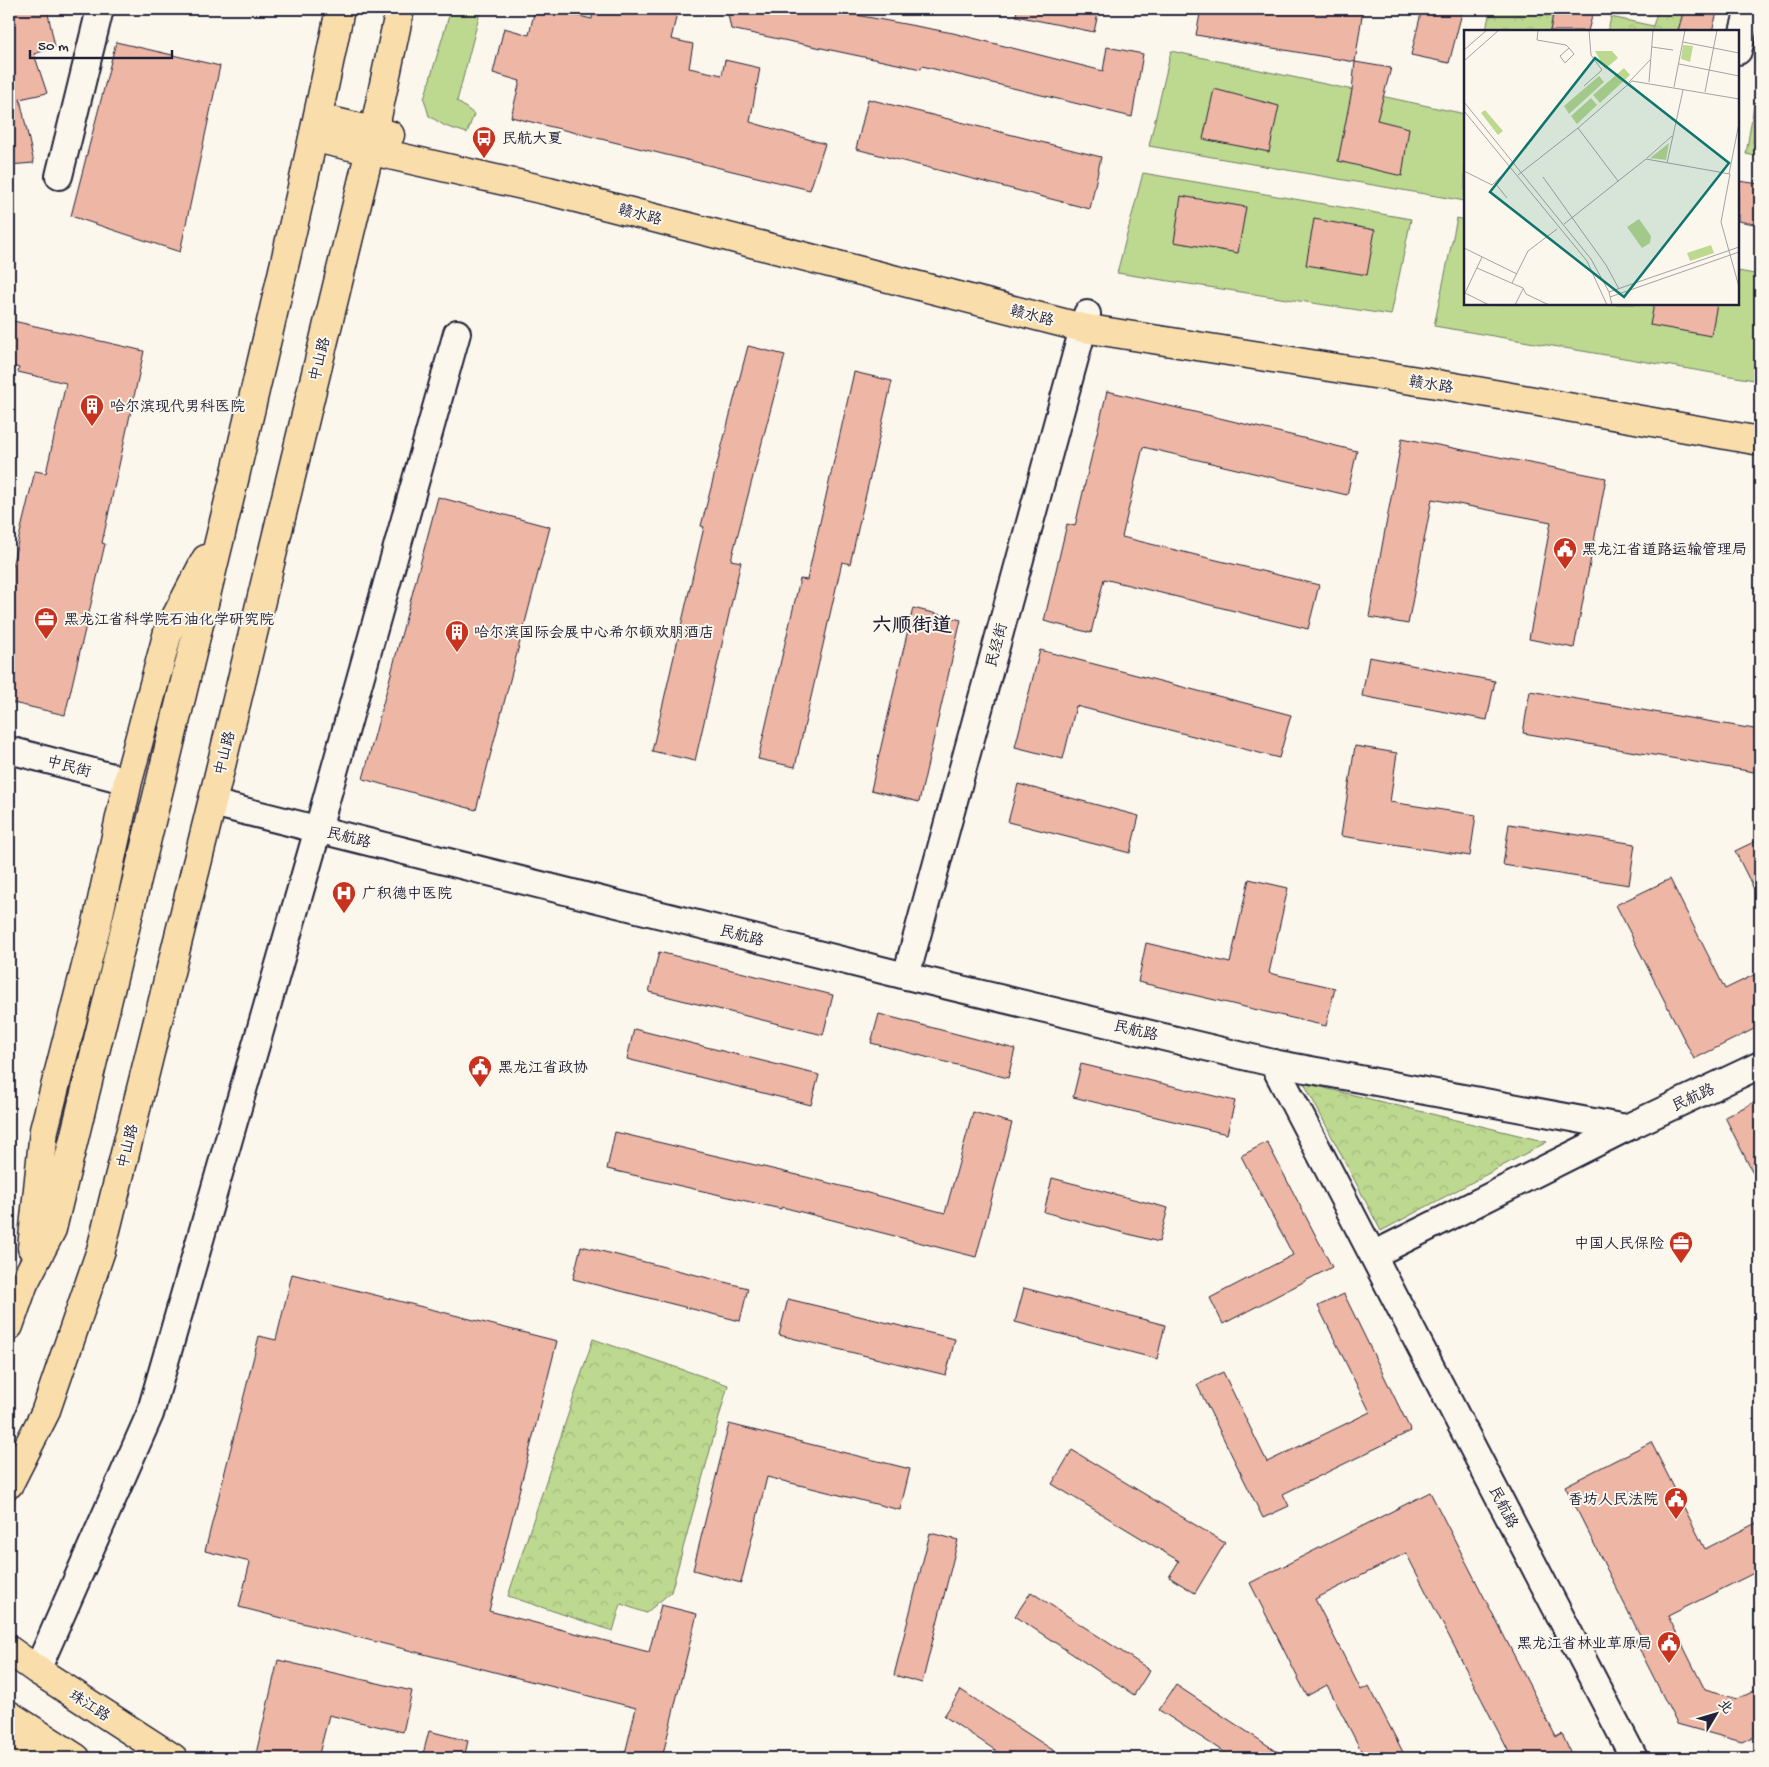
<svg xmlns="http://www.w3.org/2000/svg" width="1769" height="1767" font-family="'Gochi Hand','LXGW WenKai TC',sans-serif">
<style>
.grass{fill:#bdd88f;stroke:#707d65}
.forest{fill:url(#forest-crowns);stroke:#707d65}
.building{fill:#eeb6a4;stroke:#22223b}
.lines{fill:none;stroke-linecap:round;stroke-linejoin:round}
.minor-casing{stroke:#22223b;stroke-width:30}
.major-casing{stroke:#22223b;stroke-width:31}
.minor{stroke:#fbf7ec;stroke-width:26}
.major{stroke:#f9deab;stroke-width:28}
.labels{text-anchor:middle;stroke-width:4;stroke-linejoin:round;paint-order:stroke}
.poi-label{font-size:15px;fill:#22223b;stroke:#fbf7ec;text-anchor:start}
.street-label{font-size:15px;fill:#22223b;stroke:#fbf7ec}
.district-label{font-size:20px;font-weight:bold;fill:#22223b;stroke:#fbf7ec}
.inset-road{fill:none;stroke:#a4a2a5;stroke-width:1}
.view{fill:#0f766e;fill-opacity:0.15;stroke:#0f766e;stroke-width:2.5}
.inset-edge{fill:none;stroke:#22223b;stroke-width:2.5}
</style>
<defs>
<pattern id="forest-crowns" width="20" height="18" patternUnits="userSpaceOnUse" patternTransform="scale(1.25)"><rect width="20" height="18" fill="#bdd88f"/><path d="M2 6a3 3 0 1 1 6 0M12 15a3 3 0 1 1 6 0" fill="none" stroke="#a2b97c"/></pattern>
</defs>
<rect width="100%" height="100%" fill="#fbf7ec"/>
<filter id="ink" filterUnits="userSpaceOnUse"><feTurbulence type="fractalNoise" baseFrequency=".02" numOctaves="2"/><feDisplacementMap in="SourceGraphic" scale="10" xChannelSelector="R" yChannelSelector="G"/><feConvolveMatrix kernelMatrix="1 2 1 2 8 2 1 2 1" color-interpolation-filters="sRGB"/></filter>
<g filter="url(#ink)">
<g class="grass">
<polygon points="451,9 481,9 457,101 474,114 467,133 445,126 429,116 424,99"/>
<polygon points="1171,51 1465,114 1465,201 1149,146"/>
<polygon points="1143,173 1411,219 1391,315 1117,273"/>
<polygon points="1457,218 1465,220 1465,304 1738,304 1738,271 1760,275 1760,381 1434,326"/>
</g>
<g class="forest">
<polygon points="1490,9 1554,9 1550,31 1486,31"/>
<polygon points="1658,9 1684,9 1679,31 1608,31 1611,17 1653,26"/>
<polygon points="1760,69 1760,157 1746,154"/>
<polygon points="1304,1083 1547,1142 1381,1231"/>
<polygon points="593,1339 728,1385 671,1592 646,1613 621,1604 613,1631 508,1596"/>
</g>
<g class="building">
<polygon points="9,9 47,9 55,47 34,54 47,93 20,99 34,163 9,165"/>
<polygon points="535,9 548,9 592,19 593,9 678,9 671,39 693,44 689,68 722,75 725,60 760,68 750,122 825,144 810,190 511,117 520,81 493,73 504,28 529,35"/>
<polygon points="727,9 824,9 953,33 1103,71 1107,47 1143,54 1132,117 922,66 921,69 731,29"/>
<polygon points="1017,9 1099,9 1094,32 1016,16"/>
<polygon points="1201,9 1363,9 1355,62 1196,35"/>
<polygon points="1422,9 1463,9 1449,63 1411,55"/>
<polygon points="1554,9 1594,9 1588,31 1550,31"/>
<polygon points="1684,9 1718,9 1712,31 1678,31"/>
<polygon points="116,42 220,66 180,252 71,216"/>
<polygon points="1355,62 1391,68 1377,120 1409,128 1402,176 1338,161 1352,90"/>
<polygon points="1214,89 1279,106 1269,152 1203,139"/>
<polygon points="868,99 1101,157 1090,209 856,149"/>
<polygon points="1738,181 1760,184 1760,225 1738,221"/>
<polygon points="1181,196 1246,207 1238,253 1174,242"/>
<polygon points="1314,219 1375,230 1367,275 1306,265"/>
<polygon points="1654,304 1717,304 1711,336 1650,325"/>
<polygon points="9,320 144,351 102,543 105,544 65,715 9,702 9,579 35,471 46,473 66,383 18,372 19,368 9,365"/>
<polygon points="748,346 785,355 731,560 741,562 695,761 652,751 704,527 701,526"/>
<polygon points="854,372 892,381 850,564 842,562 795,767 758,759 800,579 807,580"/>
<polygon points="1107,391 1357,451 1347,495 1143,447 1122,537 1319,585 1308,629 1104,579 1091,633 1044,621 1067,524 1075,526"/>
<polygon points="1402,438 1606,478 1574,648 1529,639 1551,522 1432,499 1408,624 1369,617"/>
<polygon points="438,497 550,527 476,810 363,779"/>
<polygon points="913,608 961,620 919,802 871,790"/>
<polygon points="1040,650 1291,715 1279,758 1076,706 1063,759 1015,747"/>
<polygon points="1369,657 1495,681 1487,720 1362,696"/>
<polygon points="1530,691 1760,730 1760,773 1523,733"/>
<polygon points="1355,746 1397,753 1390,802 1476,815 1470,856 1341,836"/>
<polygon points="1018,784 1139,816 1130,853 1008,822"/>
<polygon points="1509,824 1635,844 1629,885 1503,865"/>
<polygon points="1760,839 1760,901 1735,851"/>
<polygon points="1249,879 1288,888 1269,973 1335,988 1326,1026 1138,982 1146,943 1230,963"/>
<polygon points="1670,879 1725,989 1760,972 1760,1026 1694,1059 1616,905"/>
<polygon points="659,952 833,995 823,1035 649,992"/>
<polygon points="879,1014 1015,1049 1008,1078 871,1043"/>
<polygon points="634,1029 819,1075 811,1105 627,1059"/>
<polygon points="1081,1064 1235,1101 1227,1134 1073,1097"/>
<polygon points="1760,1099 1760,1187 1725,1117"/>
<polygon points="973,1112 1012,1123 976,1257 782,1207 781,1209 607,1169 615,1132 806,1177 945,1213"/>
<polygon points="1267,1142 1332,1267 1223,1324 1210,1298 1293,1255 1241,1156"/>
<polygon points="1052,1178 1168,1208 1159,1242 1044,1212"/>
<polygon points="581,1246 748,1288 740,1321 573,1279"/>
<polygon points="292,1274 557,1341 489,1611 649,1652 661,1605 697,1614 662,1758 624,1758 636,1708 239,1607 250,1562 205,1551 259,1336 276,1340"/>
<polygon points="1024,1288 1165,1325 1157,1359 1015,1322"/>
<polygon points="1344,1294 1411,1431 1283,1494 1289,1506 1263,1518 1197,1385 1223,1372 1267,1462 1370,1412 1318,1306"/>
<polygon points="788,1299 955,1339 946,1375 779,1335"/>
<polygon points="729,1424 910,1469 900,1510 767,1477 741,1583 693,1570"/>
<polygon points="1651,1442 1705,1549 1760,1521 1760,1570 1668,1616 1705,1690 1738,1699 1760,1688 1760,1733 1742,1742 1677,1724 1635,1640 1641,1637 1565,1486"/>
<polygon points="1072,1450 1225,1543 1195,1593 1169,1577 1179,1561 1052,1484"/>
<polygon points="1430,1492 1556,1737 1562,1734 1573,1758 1512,1758 1406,1553 1315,1599 1361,1690 1369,1686 1406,1758 1365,1758 1327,1685 1307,1696 1250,1583"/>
<polygon points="930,1533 958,1540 922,1683 894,1675"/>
<polygon points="1031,1592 1150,1670 1134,1695 1015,1616"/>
<polygon points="278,1660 412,1691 403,1732 329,1715 318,1758 255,1758"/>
<polygon points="1176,1685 1287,1758 1233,1758 1159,1710"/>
<polygon points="961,1690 1065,1758 1007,1758 944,1716"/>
<polygon points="429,1731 468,1741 464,1758 422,1758"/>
</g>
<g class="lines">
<g class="minor-casing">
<g id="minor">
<polyline points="1738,51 1749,9"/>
<polyline points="59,176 100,9"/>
<polyline points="9,750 128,781"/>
<polyline points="212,803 906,976 1273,1063 1634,1758"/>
<polyline points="906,976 1087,314"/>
<polyline points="1273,1063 1626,1128"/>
<polyline points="1373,1255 1626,1128 1760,1065"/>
<polyline points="37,1670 150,1414 318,829 457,333"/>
</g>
</g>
<g class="major-casing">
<g id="major">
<polyline points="319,118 390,135"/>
<polyline points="315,138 549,191 1083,328 1443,385 1760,441"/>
<polyline points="32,1248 44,1130 97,923 128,781 168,632 206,559"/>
<path d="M9,1326L24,1283L52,1229C114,979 175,728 235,476C271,321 309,165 340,9"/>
<polyline points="9,1484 45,1413 101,1250 212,803 370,150 400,9"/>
<polyline points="9,1650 37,1670 173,1758"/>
<polyline points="9,1715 76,1758"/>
<polyline points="9,1745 29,1758"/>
</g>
</g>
<use href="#minor" class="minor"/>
<use href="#major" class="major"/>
</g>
</g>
<defs>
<g id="bus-pin" transform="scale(1.25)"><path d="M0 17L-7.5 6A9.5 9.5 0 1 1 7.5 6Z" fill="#c8321e" stroke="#fbf7ec"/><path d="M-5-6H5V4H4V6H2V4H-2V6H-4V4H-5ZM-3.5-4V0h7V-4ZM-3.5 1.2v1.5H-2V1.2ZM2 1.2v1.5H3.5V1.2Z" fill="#fff"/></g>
<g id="building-pin" transform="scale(1.25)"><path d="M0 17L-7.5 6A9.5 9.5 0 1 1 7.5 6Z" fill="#c8321e" stroke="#fbf7ec"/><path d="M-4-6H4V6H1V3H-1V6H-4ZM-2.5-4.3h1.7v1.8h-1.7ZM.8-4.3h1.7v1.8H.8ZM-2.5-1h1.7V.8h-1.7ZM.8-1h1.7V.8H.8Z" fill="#fff"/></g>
<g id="civic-pin" transform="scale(1.25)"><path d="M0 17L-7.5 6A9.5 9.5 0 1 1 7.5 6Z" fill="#c8321e" stroke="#fbf7ec"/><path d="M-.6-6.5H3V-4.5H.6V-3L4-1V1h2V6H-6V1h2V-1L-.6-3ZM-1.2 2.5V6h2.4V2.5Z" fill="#fff"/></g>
<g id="office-pin" transform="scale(1.25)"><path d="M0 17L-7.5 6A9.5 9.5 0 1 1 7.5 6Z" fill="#c8321e" stroke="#fbf7ec"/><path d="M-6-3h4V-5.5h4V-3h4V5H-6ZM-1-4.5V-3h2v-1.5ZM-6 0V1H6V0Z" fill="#fff"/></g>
<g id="hospital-pin" transform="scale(1.25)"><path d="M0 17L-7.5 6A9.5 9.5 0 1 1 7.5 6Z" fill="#c8321e" stroke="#fbf7ec"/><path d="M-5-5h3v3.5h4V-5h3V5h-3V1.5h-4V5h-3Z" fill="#fff"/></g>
</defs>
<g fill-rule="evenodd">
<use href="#bus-pin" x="484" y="138"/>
<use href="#building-pin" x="92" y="406"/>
<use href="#civic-pin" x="1565" y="549"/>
<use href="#office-pin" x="46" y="619"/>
<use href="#building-pin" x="457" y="632"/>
<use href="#hospital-pin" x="344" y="893"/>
<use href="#civic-pin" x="480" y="1067"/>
<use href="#office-pin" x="1681" y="1243"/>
<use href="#civic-pin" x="1676" y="1499"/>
<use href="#civic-pin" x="1669" y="1643"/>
</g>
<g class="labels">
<g class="poi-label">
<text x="502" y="143">民航大夏</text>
<text x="110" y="411">哈尔滨现代男科医院</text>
<text x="1582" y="554">黑龙江省道路运输管理局</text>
<text x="64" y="624">黑龙江省科学院石油化学研究院</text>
<text x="474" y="637">哈尔滨国际会展中心希尔顿欢朋酒店</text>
<text x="362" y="898">广积德中医院</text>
<text x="498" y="1072">黑龙江省政协</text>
<text x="1664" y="1248" text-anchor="end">中国人民保险</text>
<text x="1658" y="1504" text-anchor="end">香坊人民法院</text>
<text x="1652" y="1648" text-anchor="end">黑龙江省林业草原局</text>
</g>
<g class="street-label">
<text transform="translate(640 214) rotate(14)" y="5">赣水路</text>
<text transform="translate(1032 315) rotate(14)" y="5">赣水路</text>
<text transform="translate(319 359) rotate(-76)" y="5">中山路</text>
<text transform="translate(1431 384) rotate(9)" y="5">赣水路</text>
<text transform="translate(996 645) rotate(-75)" y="5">民经街</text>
<text transform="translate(224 753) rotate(-76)" y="5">中山路</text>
<text transform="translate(69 766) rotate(15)" y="5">中民街</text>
<text transform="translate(349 837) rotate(14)" y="5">民航路</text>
<text transform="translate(742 935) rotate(14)" y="5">民航路</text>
<text transform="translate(1136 1030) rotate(13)" y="5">民航路</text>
<text transform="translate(1693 1097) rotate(-25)" y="5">民航路</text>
<text transform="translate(127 1146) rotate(-76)" y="5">中山路</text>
<text transform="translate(1504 1507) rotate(63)" y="5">民航路</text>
<text transform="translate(90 1705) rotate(33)" y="5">珠江路</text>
</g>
<g class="district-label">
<text x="912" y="631">六顺街道</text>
</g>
</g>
<g transform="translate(1464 30)">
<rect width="275" height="275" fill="#fbf7ec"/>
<path d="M160,38L166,45L136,73L129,65ZM135,46L140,52L105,84L100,76ZM127,68L133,75L113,94L107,86ZM21,80L39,101L34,105L17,83Z" fill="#bdd88f"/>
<path d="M219,15L229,16L226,32L217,29ZM131,21H148L154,28L141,39ZM205,113L202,130L186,128ZM175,189L187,206L186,213L178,218L163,197ZM247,215L250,223L226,231L223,223Z" fill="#bdd88f"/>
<path class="inset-road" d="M74,0L73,10L102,15L105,18L110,24L101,33L96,26L105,18M219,12L275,23M188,17L209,20M0,20L23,0M0,31L35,0M215,34L275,46M165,52L186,30M185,52L189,0M120,56L138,40L127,25L125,0M210,57L221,0M241,62L253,0M0,72L127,229L145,262L148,275M0,81L123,231L143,275M114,98L154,151M183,128L208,106M203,133L219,60M0,141L28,155L46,138M265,144L275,93M266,144L257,192L275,257M54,145L114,98L168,51L275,69M79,147L142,235L155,259M31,153L43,168M100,194L182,129L266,144M0,218L53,244M13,238L59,258L62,264L85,275M48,253L64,221L93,199M145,262L275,217M1,263L18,227M1,263L25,275M146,267L275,222M51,275L59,259"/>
<path class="view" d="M131,28L265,133L160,267L26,162Z"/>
<rect width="275" height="275" class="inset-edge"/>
</g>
<rect width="1769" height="1767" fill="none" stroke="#fbf7ec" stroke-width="30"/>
<rect x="15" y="15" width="1739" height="1737" fill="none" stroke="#22223b" stroke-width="2" filter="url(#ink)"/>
<g transform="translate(1716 1714) rotate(52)" stroke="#fbf7ec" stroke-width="4" paint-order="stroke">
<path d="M0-4L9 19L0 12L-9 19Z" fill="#22223b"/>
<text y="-8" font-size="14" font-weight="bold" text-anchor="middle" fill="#22223b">北</text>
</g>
<path d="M30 50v8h142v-8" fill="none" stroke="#22223b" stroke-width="2.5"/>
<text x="38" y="50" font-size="15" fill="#22223b" stroke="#fbf7ec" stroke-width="4" paint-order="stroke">50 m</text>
</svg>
